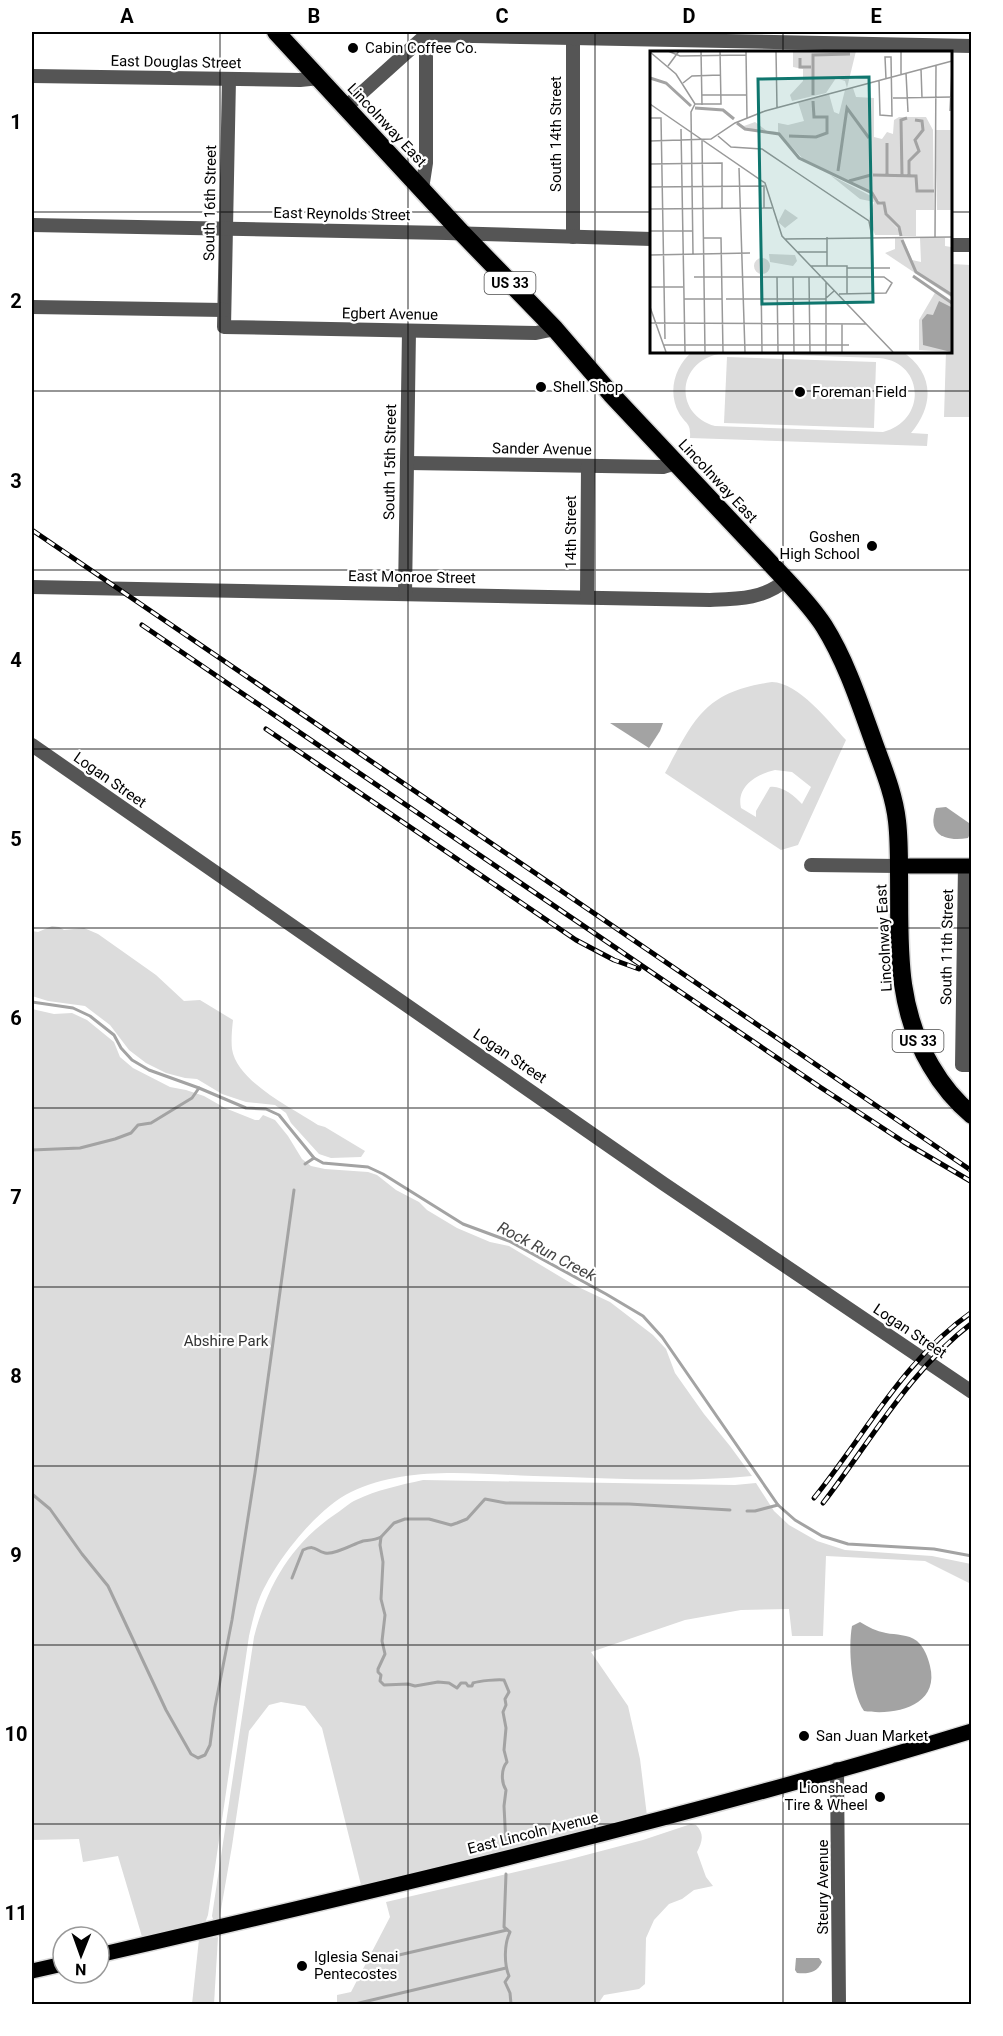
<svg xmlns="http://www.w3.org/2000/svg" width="1003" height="2036" font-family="Roboto,sans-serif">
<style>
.green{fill:#dcdcdc;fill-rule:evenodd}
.water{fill:#a3a3a3}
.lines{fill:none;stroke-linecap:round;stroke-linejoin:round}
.stream{stroke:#a3a3a3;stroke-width:3}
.major-casing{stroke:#dbdbdb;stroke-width:18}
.highway-casing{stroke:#dbdbdb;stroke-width:21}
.minor{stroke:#555;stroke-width:14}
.major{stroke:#000;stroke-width:15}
.highway{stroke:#000;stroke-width:18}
.rail-casing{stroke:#000;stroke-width:5}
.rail{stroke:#fff;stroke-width:3;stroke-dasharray:9;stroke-linecap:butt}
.grid{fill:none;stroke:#000;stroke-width:1.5;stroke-opacity:0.55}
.poi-dot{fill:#000;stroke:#fff;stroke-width:2}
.labels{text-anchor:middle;stroke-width:4.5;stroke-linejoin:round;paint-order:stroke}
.shield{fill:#fff;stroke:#4c4c4c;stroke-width:1.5}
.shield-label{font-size:14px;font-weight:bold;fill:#000}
.poi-label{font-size:15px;fill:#000;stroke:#fff;text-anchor:start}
.street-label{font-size:15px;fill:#000;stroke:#fff}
.park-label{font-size:15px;fill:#333;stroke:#fff}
.water-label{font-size:16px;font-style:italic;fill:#444;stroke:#fff}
.inset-river{fill:none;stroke:#a3a3a3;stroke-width:3}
.inset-road{fill:none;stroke:#999;stroke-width:1.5}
.view{fill:#0f766e;fill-opacity:0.15;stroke:#0f766e;stroke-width:3}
.inset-edge{fill:none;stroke:#000;stroke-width:3}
.neatline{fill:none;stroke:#000;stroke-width:2}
.grid-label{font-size:20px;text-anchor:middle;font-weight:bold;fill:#000}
</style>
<rect width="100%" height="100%" fill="#fff"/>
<g class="green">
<polygon points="951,264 971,265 971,417 944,417 946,351 950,351"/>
<path d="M693,351H901C934,371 935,405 911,433L928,434L927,446L690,438C691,422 686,425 679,413C667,391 675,366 693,351ZM729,353L879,358C925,362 927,421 883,432L715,426C670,413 678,354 729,353Z"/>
<polygon points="727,357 876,362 874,428 724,423"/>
<path d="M772,682C799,683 828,721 846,740L798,845L781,850L665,773C695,718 704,692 772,682ZM775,770L792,772L811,787L802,804C795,796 781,785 770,787L756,811V817L741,808C736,786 757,774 775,770Z"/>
<path d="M52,926L59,927L64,930L84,928L98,934L156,975L184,1001L200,1000L233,1020C232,1029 231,1040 232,1049C237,1082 292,1108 318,1125L325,1127L365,1151L361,1157L331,1158L319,1154L291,1123L286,1113L275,1105L246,1102L222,1094L197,1079L185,1078L166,1073L146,1063L129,1050L110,1025L85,1006L48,1001L32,996V931L38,932Z"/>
<path d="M32,1009L54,1014L72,1013L87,1020L114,1042L120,1057L133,1068L170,1087L186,1090L204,1096L225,1108L255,1120H259L263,1115L275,1120L288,1136L302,1159L311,1166L325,1169L368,1172L377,1175L396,1190L419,1202L427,1210L457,1228L490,1242L509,1246L574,1285L610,1302L653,1335L666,1349L675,1373L704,1414L730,1446L752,1476C679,1483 606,1478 534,1476C473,1474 408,1465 351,1492C316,1509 275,1562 260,1597C255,1609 252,1623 249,1636L208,1915L205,1923L143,1940L118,1856L83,1862L79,1839L32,1840Z"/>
<path d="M423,1480L735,1485L756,1483L774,1511L789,1525L817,1541L845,1550L932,1556L971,1564V1584L925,1561L826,1556L823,1636H792L789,1609L741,1610L685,1620L591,1652L628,1706L640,1759L647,1816L362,1889L322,1728L305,1706L281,1702L269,1705L249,1731L232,1846L219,1921L214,1922L212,1916L254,1637C268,1584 291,1544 337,1513C343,1509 349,1503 356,1500C377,1490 400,1485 423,1480Z"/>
<path d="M691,1824L696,1825C705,1834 702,1842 697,1852L706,1877L713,1886L694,1890L682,1899L669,1904L654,1920L646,1938L645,1984L639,1989L604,1995L598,2004H337V1995L351,1992L390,1917L386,1902L567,1860L643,1840Z"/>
<polygon points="218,1937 214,2004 192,2004 199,1939"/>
</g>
<g class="water">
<polygon points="610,723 663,723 660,731 649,748"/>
<path d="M946,807L969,823L971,832L968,838C946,842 926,835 936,808Z"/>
<path d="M860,1622C868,1627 876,1631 886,1633C896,1635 908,1634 917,1641C924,1647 928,1657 930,1666C940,1706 895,1716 864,1711C851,1692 848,1648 852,1626Z"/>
<path d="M796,1958H819L822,1962C817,1973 808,1974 797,1973L795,1970Z"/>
</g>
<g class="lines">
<g class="stream">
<polyline points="32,1002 73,1008 90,1016 114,1035 121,1048 132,1060 149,1070 199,1088 246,1108 266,1109 279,1115 314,1158 323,1163 368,1167 383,1174 463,1224 509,1241 606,1294 643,1316 662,1337 778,1505 795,1520 822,1536 848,1544 934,1549 972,1556"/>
<polyline points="32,1150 80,1148 115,1139 131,1133 138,1125 151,1123 192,1098 199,1088"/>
<polyline points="305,1164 314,1158"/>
<polyline points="32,1494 50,1509 82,1554 108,1586 166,1710 191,1754 198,1758 205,1755 210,1745 215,1707 232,1620 255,1473 294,1190"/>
<polyline points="747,1511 755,1511 778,1505"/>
<path d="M292,1578L303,1550C316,1544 315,1551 325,1553C335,1555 353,1544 363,1541C370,1540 375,1540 381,1537"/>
<path d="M506,1845L504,1806L506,1790C501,1782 501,1769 507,1762L504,1750L506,1728L503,1712L506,1705L505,1699L509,1692L504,1680C498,1679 479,1681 473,1683L472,1686H468L466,1683H461L457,1688L449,1683L438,1682L415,1686L408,1684L384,1685L380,1681L381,1675L378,1672V1669L385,1654L382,1641L385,1615L381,1599L383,1562L380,1545L381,1537L394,1523L405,1519H429L451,1525L457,1523L467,1519L485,1499L506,1503L629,1504L730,1510"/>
<path d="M506,1874L504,1927L510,1932C504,1944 504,1964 509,1976L505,1982L510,1993L511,2004"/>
<polyline points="386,1958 507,1930"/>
<polyline points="355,2004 506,1968"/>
</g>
<g class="major-casing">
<g id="major">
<polyline points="899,866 972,866"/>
<path d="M99,1955C391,1887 684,1819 972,1731"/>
<polyline points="32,1971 63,1964"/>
</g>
</g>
<g class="highway-casing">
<path id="highway" d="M276,32L462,233L555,329L611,394L786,580C800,595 813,609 824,626C846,661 860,704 874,743C883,768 894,794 897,821C899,838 899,855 899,872C900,941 894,1004 931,1066C942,1085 955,1101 972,1115"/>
</g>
<g class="minor">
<polyline points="573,32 573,237"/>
<polyline points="32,76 300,80 320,78"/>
<polyline points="229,79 224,327 536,333 555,329"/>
<polyline points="346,107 426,35 972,46"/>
<polyline points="422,189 426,163 426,32"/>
<polyline points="32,225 446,233 652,239"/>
<polyline points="950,245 972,245"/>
<polyline points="32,307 224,310"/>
<polyline points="407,463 663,467 676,463"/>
<path d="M32,587L710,600C738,599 764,599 786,580"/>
<polyline points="405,594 409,331"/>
<polyline points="587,597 588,466"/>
<polyline points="32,745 664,1184 972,1392"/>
<polyline points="811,865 899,866"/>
<polyline points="965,866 962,1065 972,1065"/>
<polyline points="837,1769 839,2004"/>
</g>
<use href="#major" class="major"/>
<use href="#highway" class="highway"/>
<g class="rail-casing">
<g id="rail">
<polyline points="32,530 972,1171"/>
<polyline points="142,625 820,1087 904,1142 972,1182"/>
<polyline points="266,729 576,940 614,960 639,969"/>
<path d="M814,1498C865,1435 903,1360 972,1312"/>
<path d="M823,1503C871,1441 909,1371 972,1323"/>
</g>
</g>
<use href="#rail" class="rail"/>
</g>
<path class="grid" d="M220,32V2004M408,32V2004M595,32V2004M783,32V52M32,212H652M950,212H972M783,351V2004M32,391H972M32,570H972M32,749H972M32,928H972M32,1108H972M32,1287H972M32,1466H972M32,1645H972M32,1824H972"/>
<g class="poi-dot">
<circle cx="353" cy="48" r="6"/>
<circle cx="541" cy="387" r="6"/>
<circle cx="800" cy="392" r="6"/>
<circle cx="872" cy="546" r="6"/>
<circle cx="804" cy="1736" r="6"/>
<circle cx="880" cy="1797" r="6"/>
<circle cx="302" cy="1966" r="6"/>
</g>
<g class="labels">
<g class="shield">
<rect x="484.5" y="272" width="51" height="22" rx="4.5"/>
<rect x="892.5" y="1030" width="51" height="22" rx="4.5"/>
</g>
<g class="shield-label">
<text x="510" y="288">US 33</text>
<text x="918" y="1046">US 33</text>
</g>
<g class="poi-label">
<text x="365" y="53">Cabin Coffee Co.</text>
<text x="553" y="392">Shell Shop</text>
<text x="812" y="397">Foreman Field</text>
<text x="860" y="542" text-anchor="end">Goshen<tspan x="860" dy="17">High School</tspan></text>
<text x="816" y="1741">San Juan Market</text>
<text x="868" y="1793" text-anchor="end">Lionshead<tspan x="868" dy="17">Tire &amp; Wheel</tspan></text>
<text x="314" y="1962">Iglesia Senai<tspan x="314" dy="17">Pentecostes</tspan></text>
</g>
<g class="street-label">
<text transform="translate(176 62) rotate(1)" y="5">East Douglas Street</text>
<text transform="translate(387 125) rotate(47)" y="5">Lincolnway East</text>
<text transform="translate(556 134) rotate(-90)" y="5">South 14th Street</text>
<text transform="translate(210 203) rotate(-89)" y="5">South 16th Street</text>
<text transform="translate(342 214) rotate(1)" y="5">East Reynolds Street</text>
<text transform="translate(390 314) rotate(1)" y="5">Egbert Avenue</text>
<text transform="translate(542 449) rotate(1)" y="5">Sander Avenue</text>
<text transform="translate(390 462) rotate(-89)" y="5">South 15th Street</text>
<text transform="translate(718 481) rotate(47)" y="5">Lincolnway East</text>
<text transform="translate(571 532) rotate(-90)" y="5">14th Street</text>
<text transform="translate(412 577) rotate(1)" y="5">East Monroe Street</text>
<text transform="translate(110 780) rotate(35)" y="5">Logan Street</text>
<text transform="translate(884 938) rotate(-93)" y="5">Lincolnway East</text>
<text transform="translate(947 947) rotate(-89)" y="5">South 11th Street</text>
<text transform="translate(510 1056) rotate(34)" y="5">Logan Street</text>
<text transform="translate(910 1331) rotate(34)" y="5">Logan Street</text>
<text transform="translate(533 1833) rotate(-14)" y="5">East Lincoln Avenue</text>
<text transform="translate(823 1887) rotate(-90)" y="5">Steury Avenue</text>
</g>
<g class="park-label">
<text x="226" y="1346">Abshire Park</text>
</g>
<g class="water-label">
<text transform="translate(547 1251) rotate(28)" y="6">Rock Run Creek</text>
</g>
</g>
<g transform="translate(650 51)">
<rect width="302" height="302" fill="#fff"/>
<path d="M143,0H206L197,37L195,30L186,27L176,42L142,50L140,44L153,30V18L143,16ZM203,37L206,46L224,47V86L232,88L237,81L243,83L244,69L249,66H276L283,79L284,159H266V185H251L250,176L237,163L235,152L225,148L233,152L235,164L249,179V184H225L219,168L224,151L210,148L180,124L225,147L222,142L153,108L129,82L93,77L88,72L94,75L105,71L117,80L128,81V72L138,74L154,70L148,51L179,43L184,61L189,63L195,39ZM285,79H301V159H287ZM135,158L148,167L135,177L128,171ZM245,187H253L262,209L271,211L270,187H295V195L301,196V246L235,202L245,198ZM145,204L147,210L143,215L120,211L119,203ZM104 215a8 8 0 1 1 16 0a8 8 0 1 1-16 0ZM286,240L301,250V301L269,299V269Z" fill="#dcdcdc"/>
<path d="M289,250L301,256V301L273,294L272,269L277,263L283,264Z" fill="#a3a3a3"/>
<path class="inset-river" d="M150,7V16H161M0,27L16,32L41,55M163,44V4L200,3M45,57L73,59L84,68M87,72L95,78L129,83L149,107L222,142L228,152H234L236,163L249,176L251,185M139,85L166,86L177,82V66H164L163,50M237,92V123M188,120L197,57L219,87M223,124L266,125L267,140H284M252,124L251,69L257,67M259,125V110L269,100L265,89L273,79L272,70L265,69M199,130L221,124M252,189L266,221L302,244M263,225L302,252"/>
<path class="inset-road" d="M18,0L30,5L96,4M51,0L52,54M96,0L97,67M126,0L127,57M251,0V24M0,1L26,23L45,53M18,15L29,0M271,18L272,47M256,22L258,61M229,29L230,64L242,65L241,6H235L236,28M33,32L42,25L70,24M52,44H96M243,47L302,46M0,53L115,132L132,185L243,301M45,53H71L70,0M300,60L302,19M0,67H11L15,288M31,78L35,301M68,85L81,96L112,98L146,121L219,170L222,186M52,89L53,158M0,90L61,88L85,72L115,60L302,10M0,113L72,112V158M89,117L95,301M0,136L114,135V157M0,158L122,157M53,158L55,301M0,180H43M285,186L286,14M54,187H71L73,301M135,188L302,186M147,201H177M43,203L41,61L45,53M0,204L100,202M161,215H197V243M177,215V186M197,217H240M44,226H234L242,232L236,242L189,243M111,226L112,301M127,226L128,301M143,226L144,301M159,226L160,301M176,231V301M0,236H33M34,248H72M76,248H175L184,240M0,256L16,301M0,272L216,273M192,273V301M14,294H199"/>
<path class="view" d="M219,26L223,251L112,253L108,28Z"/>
<rect width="302" height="302" class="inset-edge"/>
</g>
<rect width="1003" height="2036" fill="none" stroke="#ffffff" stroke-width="66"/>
<g transform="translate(81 1955) rotate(181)"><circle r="28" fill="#ffffff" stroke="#999999" stroke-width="1.5"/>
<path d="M0-4.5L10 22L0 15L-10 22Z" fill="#000000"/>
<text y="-9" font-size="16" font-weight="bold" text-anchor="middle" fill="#000000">N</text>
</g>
<rect x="33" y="33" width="937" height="1970" class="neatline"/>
<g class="grid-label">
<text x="127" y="23">A</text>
<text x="314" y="23">B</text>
<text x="502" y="23">C</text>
<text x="689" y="23">D</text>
<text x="876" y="23">E</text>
<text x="16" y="129">1</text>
<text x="16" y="308">2</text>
<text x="16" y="488">3</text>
<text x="16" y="667">4</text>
<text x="16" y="846">5</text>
<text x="16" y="1025">6</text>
<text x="16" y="1204">7</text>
<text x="16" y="1383">8</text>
<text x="16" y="1562">9</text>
<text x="16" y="1741">10</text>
<text x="16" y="1920">11</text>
</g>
</svg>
